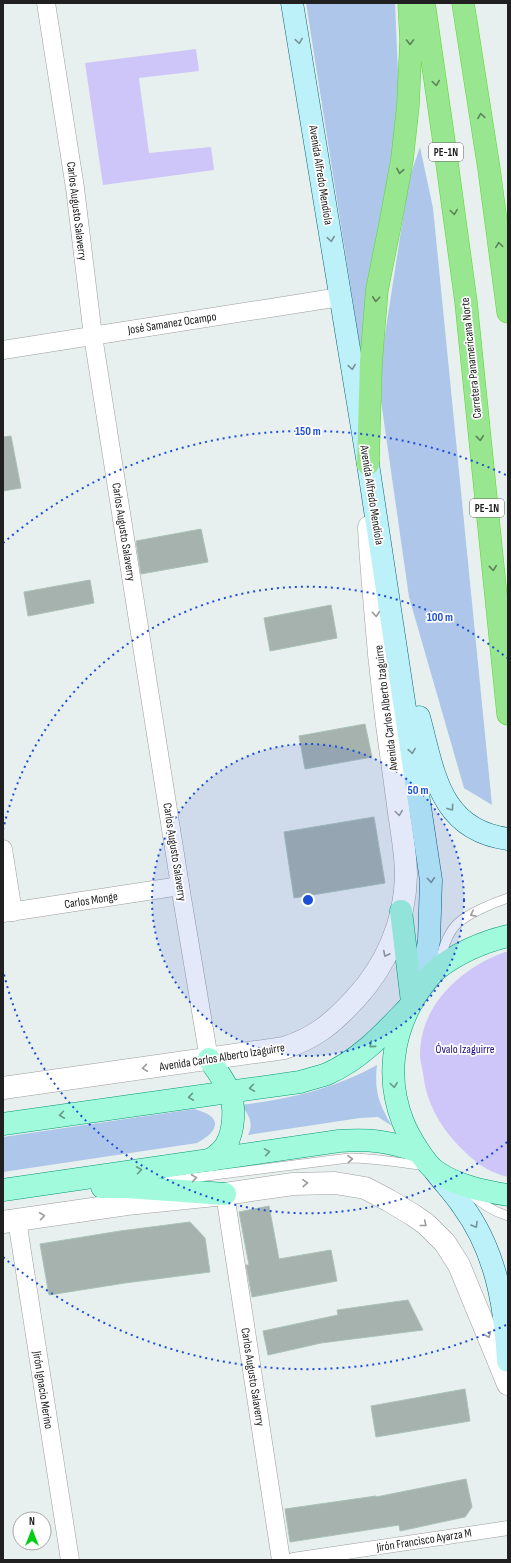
<svg xmlns="http://www.w3.org/2000/svg" width="511" height="1563" font-family="'Sofia Sans Condensed',sans-serif">
<style>
.grass{fill:#aec6e9}
.park{fill:#cec6f9}
.building{fill:#a6b2ad;stroke:#a9c2b6}
.lines{fill:none;stroke-linecap:round;stroke-linejoin:round}
.service-casing{stroke:#9d9d9d;stroke-width:10}
.pedestrian-casing{stroke:#9d9d9d;stroke-width:15}
.minor-casing{stroke:#9d9d9d;stroke-width:19}
.tertiary-casing{stroke:#9d9d9d;stroke-width:23}
.secondary-casing{stroke:#076278;stroke-width:23}
.primary-casing{stroke:#039a74;stroke-width:23}
.motorway-casing{stroke:#57d92a;stroke-width:23}
.service{stroke:#fff;stroke-width:9}
.pedestrian{stroke:#fff;stroke-width:14}
.minor{stroke:#fff;stroke-width:18}
.tertiary{stroke:#fff;stroke-width:22}
.secondary{stroke:#bdf1f9;stroke-width:22}
.primary{stroke:#a2fadc;stroke-width:22}
.motorway{stroke:#99e690;stroke-width:22}
.oneway{stroke:#769397}
.oneway2{stroke:#5c8358}
.oneway3{stroke:#9b9b9b}
.oneway4{stroke:#689887}
.ring{fill:none;stroke:#1d4ed8;stroke-width:2;stroke-dasharray:2 4}
.labels{text-anchor:middle;stroke-width:3.5;stroke-linejoin:round;paint-order:stroke}
.shield{fill:#fff;stroke:#636363;stroke-width:1}
.shield-label{font-size:11px;font-weight:bold;fill:#202020}
.street-label{font-size:12px;fill:#202020;stroke:#fff}
.park-label{font-size:12px;fill:#200e7f;stroke:#fff}
.centre{fill:#1d4ed8;stroke:#fff;stroke-width:2}
.ring-label{font-size:12px;text-anchor:middle;font-weight:bold;fill:#1d4ed8;stroke:#fff;stroke-width:3.5;stroke-linejoin:round;paint-order:stroke}
</style>
<rect width="100%" height="100%" fill="#e7f0ee"/>
<g class="grass">
<polygon points="306,3 395,3 399,95 365,378"/>
<polygon points="420,147 433,208 492,805 464,788 409,597 378,380 409,179"/>
<path d="M377,1065C374,1091 379,1104 392,1126L378,1117L360,1118L248,1135C254,1123 249,1115 241,1105C289,1099 334,1089 377,1065Z"/>
<path d="M194,1109C222,1116 221,1130 197,1143L3,1172V1137Z"/>
</g>
<g class="park">
<polygon points="196,49 199,71 139,78 149,153 211,147 214,170 103,185 85,63"/>
<path d="M508,951V1177C486,1172 471,1159 456,1143C438,1123 426,1101 423,1073C422,1067 420,1061 420,1055C420,1004 463,966 508,951Z"/>
</g>
<g class="building">
<polygon points="11,436 21,488 3,491 3,437"/>
<polygon points="201,529 208,562 141,574 136,541"/>
<polygon points="90,580 94,603 28,616 24,592"/>
<polygon points="331,605 337,638 270,651 264,618"/>
<polygon points="365,724 372,757 305,769 299,736"/>
<polygon points="374,817 385,883 294,898 284,832"/>
<polygon points="269,1206 279,1259 331,1250 337,1281 252,1297 246,1265 249,1265 239,1212"/>
<polygon points="190,1222 205,1238 210,1272 125,1283 49,1295 40,1244 120,1231"/>
<polygon points="408,1300 423,1330 321,1343 268,1355 263,1331 338,1315 337,1310"/>
<polygon points="465,1389 470,1421 376,1437 371,1406"/>
<polygon points="466,1479 472,1507 465,1517 400,1531 399,1525 290,1542 285,1509 376,1496 376,1497"/>
</g>
<g class="lines">
<g class="service-casing">
<g id="service">
<path d="M439,963C443,950 447,933 458,923C469,913 493,903 508,898"/>
<path d="M168,1181L349,1158C375,1158 401,1163 427,1166"/>
<path d="M469,1192C480,1203 492,1211 508,1216"/>
</g>
</g>
<g class="pedestrian-casing">
<polyline id="pedestrian" points="293,1560 508,1528"/>
</g>
<g class="minor-casing">
<g id="minor">
<polyline points="46,3 75,188 93,336 180,886 209,1059"/>
<polyline points="3,350 340,297"/>
<polyline points="3,849 13,912"/>
<polyline points="3,913 180,886"/>
<polyline points="225,1194 281,1560"/>
<polyline points="17,1220 70,1560"/>
</g>
</g>
<g class="tertiary-casing">
<g id="tertiary">
<path d="M3,1088L284,1048C315,1038 333,1023 355,999C386,966 405,922 406,876C406,855 402,833 399,813C395,781 390,749 386,717C381,677 377,637 374,596C372,573 370,550 369,527"/>
<polyline points="3,1222 127,1204 225,1194 293,1184 335,1183 365,1188 388,1200 413,1215 426,1224 445,1243 459,1265 508,1384"/>
</g>
</g>
<g class="secondary-casing">
<g id="secondary">
<polyline points="292,3 368,464 431,880 429,941 420,988"/>
<path d="M419,717C434,772 439,830 508,839"/>
<path d="M435,1171C444,1183 454,1193 462,1205C496,1251 505,1305 508,1361"/>
</g>
</g>
<g class="primary-casing">
<g id="primary">
<polyline points="401,911 412,1002"/>
<path d="M508,936C483,942 458,953 437,969C429,976 422,986 416,995C392,1034 386,1079 403,1122C408,1135 425,1164 437,1172C458,1186 483,1191 508,1195"/>
<path d="M209,1059C216,1069 224,1080 229,1091C236,1106 234,1131 226,1145C222,1152 216,1156 210,1160"/>
<path d="M3,1124L300,1082C309,1079 319,1077 327,1074C361,1059 384,1033 409,1007"/>
<polyline points="102,1187 127,1187 225,1194"/>
<path d="M3,1190L339,1141C370,1139 390,1141 419,1152"/>
</g>
</g>
<g class="motorway-casing">
<g id="motorway">
<polyline points="424,3 447,163 466,302 508,714"/>
<polyline points="463,3 489,169 508,312"/>
<polyline points="368,464 371,362 377,290 390,225 402,160 408,106 411,40 409,3"/>
</g>
</g>
<use href="#service" class="service"/>
<use href="#pedestrian" class="pedestrian"/>
<use href="#minor" class="minor"/>
<use href="#tertiary" class="tertiary"/>
<use href="#secondary" class="secondary"/>
<use href="#primary" class="primary"/>
<use href="#motorway" class="motorway"/>
</g>
<defs><path id="oneway-chevron" d="M-2-3.5L2.5 0L-2 3.5" fill="none" stroke-width="1.6" stroke-linecap="round" stroke-linejoin="round"/></defs>
<g class="oneway">
<use href="#oneway-chevron" transform="translate(299 41) rotate(81)"/>
<use href="#oneway-chevron" transform="translate(331 239) rotate(81)"/>
<use href="#oneway-chevron" transform="translate(352 367) rotate(81)"/>
<use href="#oneway-chevron" transform="translate(412 751) rotate(81)"/>
<use href="#oneway-chevron" transform="translate(451 808) rotate(54)"/>
<use href="#oneway-chevron" transform="translate(431 880) rotate(86)"/>
<use href="#oneway-chevron" transform="translate(475 1225) rotate(60)"/>
</g>
<g class="oneway2">
<use href="#oneway-chevron" transform="translate(410 42) rotate(90)"/>
<use href="#oneway-chevron" transform="translate(436 83) rotate(82)"/>
<use href="#oneway-chevron" transform="translate(481 116) rotate(-99)"/>
<use href="#oneway-chevron" transform="translate(400 171) rotate(100)"/>
<use href="#oneway-chevron" transform="translate(454 212) rotate(82)"/>
<use href="#oneway-chevron" transform="translate(499 245) rotate(-98)"/>
<use href="#oneway-chevron" transform="translate(376 299) rotate(95)"/>
<use href="#oneway-chevron" transform="translate(480 438) rotate(84)"/>
<use href="#oneway-chevron" transform="translate(493 568) rotate(84)"/>
</g>
<g class="oneway3">
<use href="#oneway-chevron" transform="translate(376 614) rotate(85)"/>
<use href="#oneway-chevron" transform="translate(399 813) rotate(82)"/>
<use href="#oneway-chevron" transform="translate(473 914) rotate(153)"/>
<use href="#oneway-chevron" transform="translate(386 954) rotate(117)"/>
<use href="#oneway-chevron" transform="translate(145 1068) rotate(172)"/>
<use href="#oneway-chevron" transform="translate(350 1159) rotate(-2)"/>
<use href="#oneway-chevron" transform="translate(194 1178) rotate(-8)"/>
<use href="#oneway-chevron" transform="translate(305 1183) rotate(-2)"/>
<use href="#oneway-chevron" transform="translate(42 1216) rotate(-8)"/>
<use href="#oneway-chevron" transform="translate(424 1224) rotate(39)"/>
<use href="#oneway-chevron" transform="translate(488 1335) rotate(68)"/>
</g>
<g class="oneway4">
<use href="#oneway-chevron" transform="translate(372 1045) rotate(140)"/>
<use href="#oneway-chevron" transform="translate(394 1085) rotate(82)"/>
<use href="#oneway-chevron" transform="translate(252 1088) rotate(172)"/>
<use href="#oneway-chevron" transform="translate(191 1097) rotate(172)"/>
<use href="#oneway-chevron" transform="translate(62 1115) rotate(172)"/>
<use href="#oneway-chevron" transform="translate(267 1152) rotate(-9)"/>
<use href="#oneway-chevron" transform="translate(139 1170) rotate(-8)"/>
</g>
<circle cx="308" cy="900" r="156" fill="#1d4ed8" fill-opacity=".12"/>
<g class="ring">
<circle cx="308" cy="900" r="156"/>
<path d="M507 1142A313 313 0 0 1 3 970M3 830A313 313 0 0 1 507 658"/>
<path d="M506 1325A469 469 0 0 1 3 1257M3 543A469 469 0 0 1 506 475"/>
</g>
<g class="labels">
<g class="shield">
<rect x="429" y="143" width="34" height="18" rx="3"/>
<rect x="470" y="499" width="34" height="18" rx="3"/>
</g>
<g class="shield-label">
<text x="446" y="156">PE-1N</text>
<text x="487" y="512">PE-1N</text>
</g>
<g class="street-label">
<text transform="translate(321 175) rotate(81)" y="4">Avenida Alfredo Mendiola</text>
<text transform="translate(77 211) rotate(83)" y="4">Carlos Augusto Salaverry</text>
<text transform="translate(172 323) rotate(-9)" y="4">José Samanez Ocampo</text>
<text transform="translate(471 358) rotate(-96)" y="4">Carretera Panamericana Norte</text>
<text transform="translate(372 495) rotate(81)" y="4">Avenida Alfredo Mendiola</text>
<text transform="translate(124 532) rotate(81)" y="4">Carlos Augusto Salaverry</text>
<text transform="translate(386 708) rotate(-97)" y="4">Avenida Carlos Alberto Izaguirre</text>
<text transform="translate(175 852) rotate(81)" y="4">Carlos Augusto Salaverry</text>
<text transform="translate(91 900) rotate(-9)" y="4">Carlos Monge</text>
<text transform="translate(222 1057) rotate(-9)" y="4">Avenida Carlos Alberto Izaguirre</text>
<text transform="translate(253 1377) rotate(81)" y="4">Carlos Augusto Salaverry</text>
<text transform="translate(43 1390) rotate(81)" y="4">Jirón Ignacio Merino</text>
<text transform="translate(424 1540) rotate(-9)" y="4">Jirón Francisco Ayarza M</text>
</g>
<g class="park-label">
<text x="465" y="1053">Óvalo Izaguirre</text>
</g>
</g>
<circle cx="308" cy="900" r="6" class="centre"/>
<g class="ring-label">
<text x="308" y="435">150 m</text>
<text x="440" y="621">100 m</text>
<text x="418" y="794">50 m</text>
</g>
<rect width="511" height="1563" fill="none" stroke="#202020" stroke-width="8"/>
<g transform="translate(32 1531)"><circle r="19" fill="#ffffff" stroke="#a6a6a6"/>
<path d="M0-3L7 15L0 10L-7 15Z" fill="#03cd14"/>
<text y="-6" font-size="11" font-weight="bold" text-anchor="middle" fill="#202020">N</text>
</g>
</svg>
